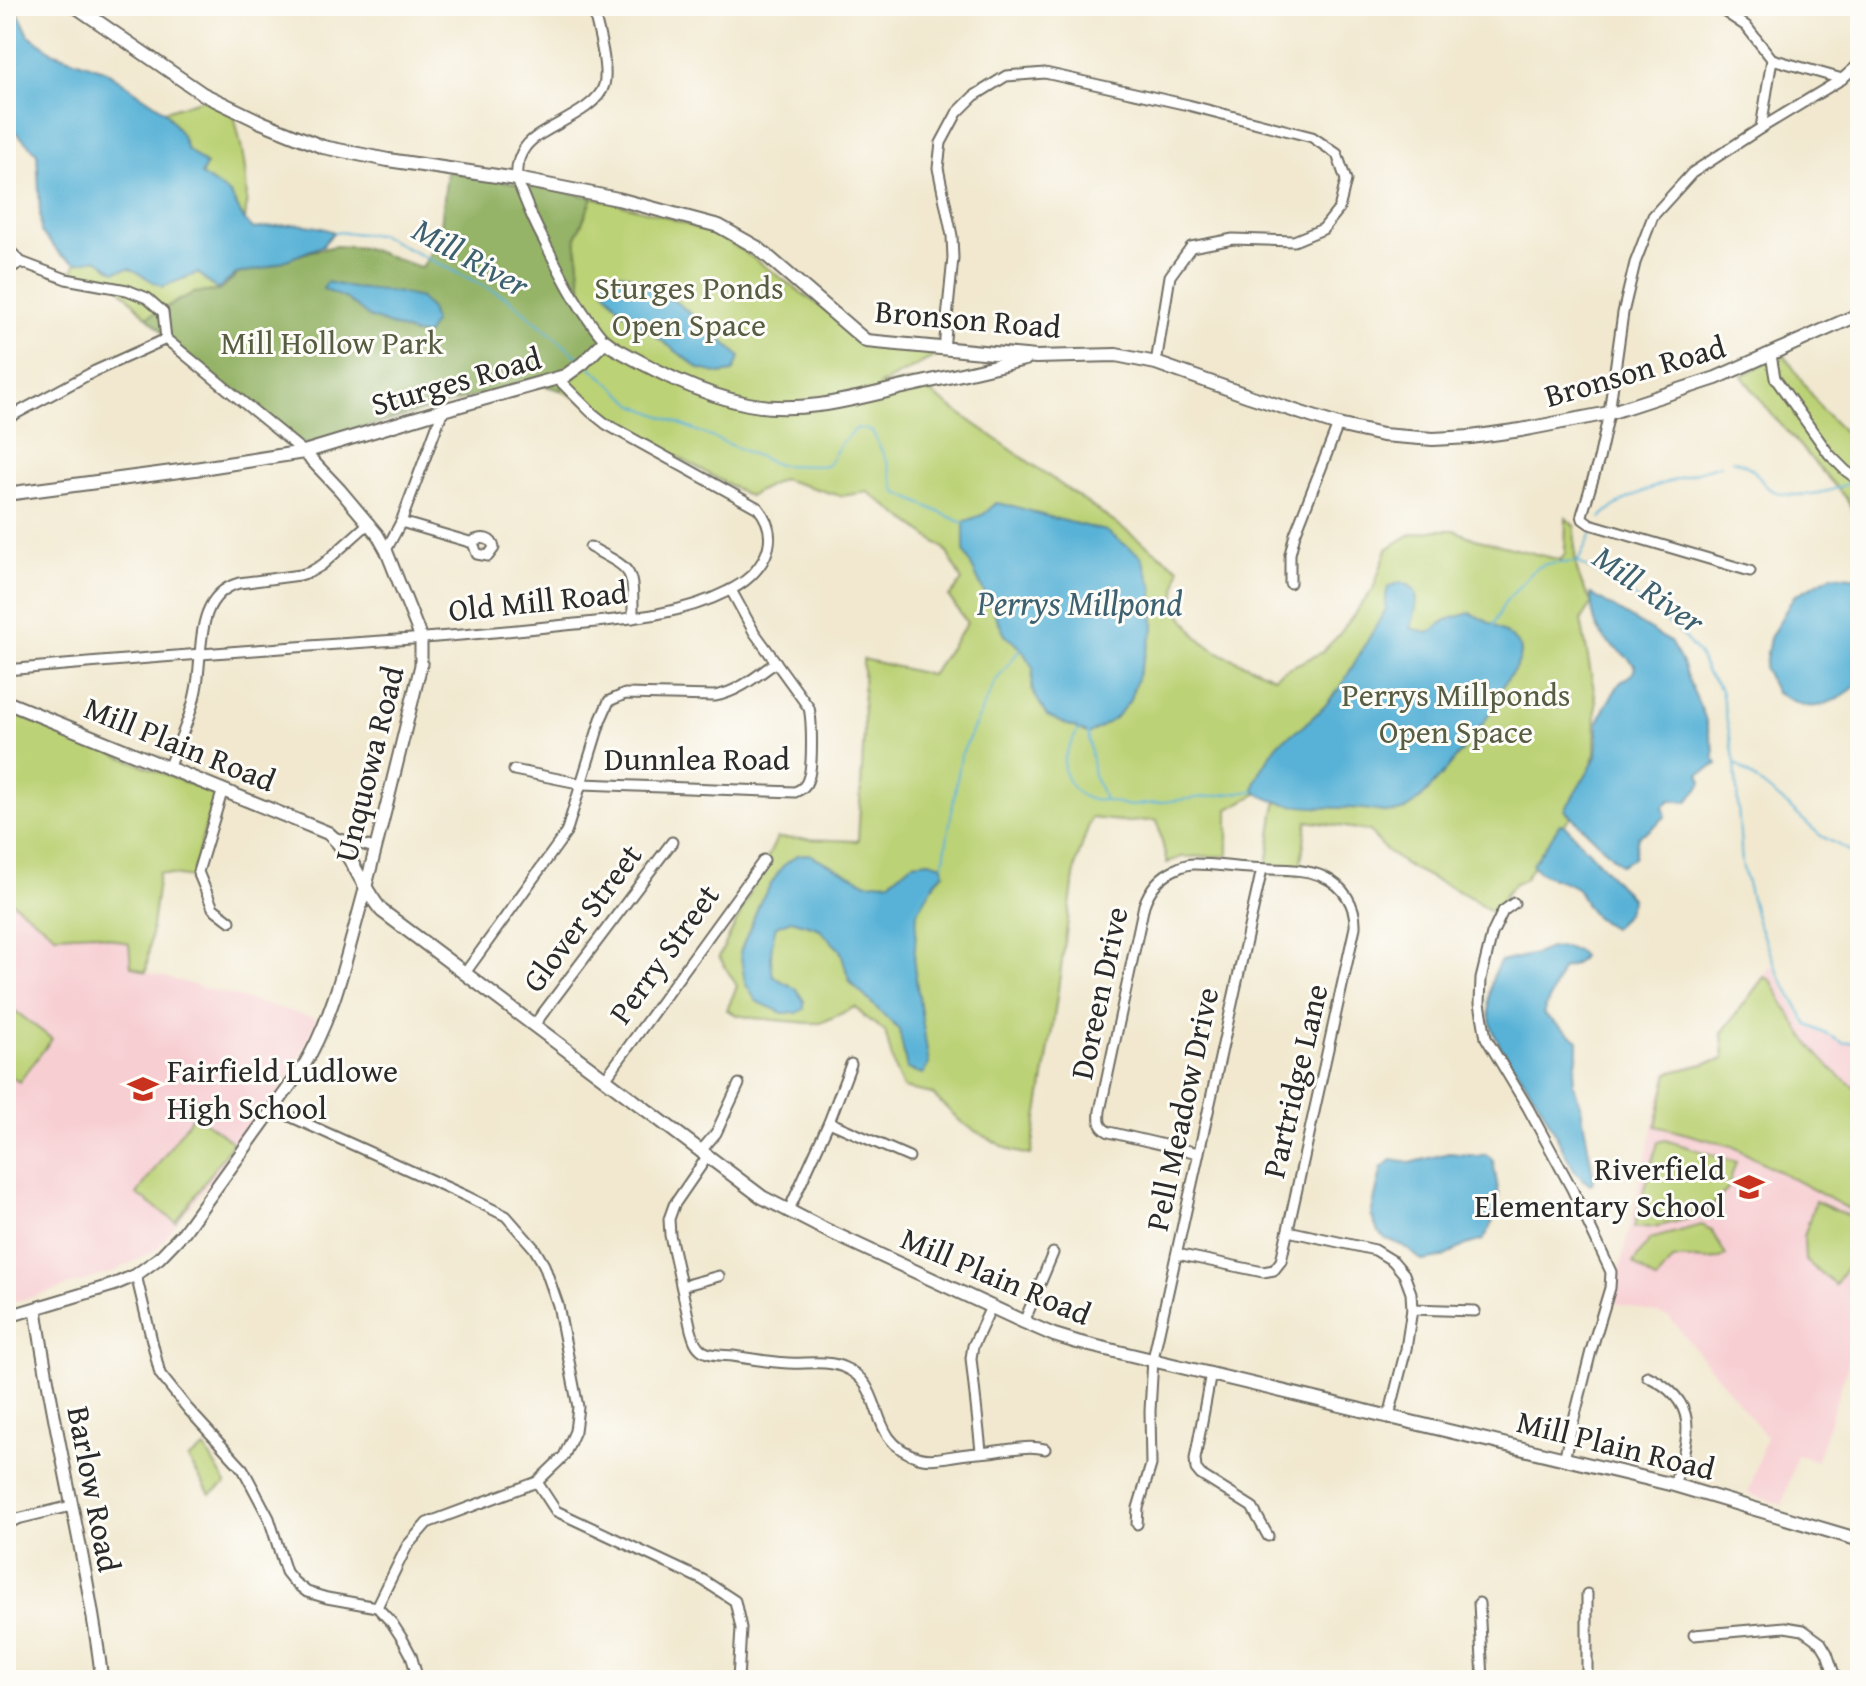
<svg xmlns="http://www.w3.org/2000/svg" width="1866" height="1686" font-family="'Gentium Book Plus',serif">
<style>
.built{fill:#f7cfd3}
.green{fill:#bcd276;stroke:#747e50;stroke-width:2}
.forest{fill:#95b467;stroke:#607049;stroke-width:2}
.water{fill:#59b2d7;stroke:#426e81;stroke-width:2}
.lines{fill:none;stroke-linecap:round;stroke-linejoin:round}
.stream{stroke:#59b2d7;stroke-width:2}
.minor-casing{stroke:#706d64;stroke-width:13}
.tertiary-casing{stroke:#706d64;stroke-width:15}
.secondary-casing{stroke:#706d64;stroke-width:16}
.minor{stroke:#fff;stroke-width:9}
.tertiary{stroke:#fff;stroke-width:11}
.secondary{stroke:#fff;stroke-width:12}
.labels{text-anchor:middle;stroke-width:6;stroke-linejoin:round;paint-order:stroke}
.park-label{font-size:32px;fill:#565d42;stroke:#fdfcf7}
.street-label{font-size:32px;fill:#2b2b2b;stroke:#fdfcf7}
.poi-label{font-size:32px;fill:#2b2b2b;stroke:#fdfcf7;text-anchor:start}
.water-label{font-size:34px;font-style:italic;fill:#3d6170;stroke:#fdfcf7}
</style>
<rect width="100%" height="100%" fill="#fdfcf7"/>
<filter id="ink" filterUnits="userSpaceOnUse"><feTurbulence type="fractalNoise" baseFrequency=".0125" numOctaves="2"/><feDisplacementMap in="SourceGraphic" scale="16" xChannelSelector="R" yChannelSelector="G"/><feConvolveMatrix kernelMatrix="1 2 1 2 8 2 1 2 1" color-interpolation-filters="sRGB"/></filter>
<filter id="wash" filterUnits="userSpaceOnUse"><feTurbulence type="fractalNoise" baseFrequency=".006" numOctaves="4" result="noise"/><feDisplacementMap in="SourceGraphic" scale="32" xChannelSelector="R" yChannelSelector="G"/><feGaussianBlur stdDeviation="1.8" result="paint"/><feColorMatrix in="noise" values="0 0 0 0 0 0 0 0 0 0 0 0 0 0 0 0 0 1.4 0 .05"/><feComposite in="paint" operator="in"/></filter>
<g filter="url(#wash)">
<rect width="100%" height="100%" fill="#f1e8cf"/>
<g class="built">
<polygon points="6,897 55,935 94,933 129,944 146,972 318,1019 293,1071 268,1107 157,1249 113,1272 6,1305"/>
<polygon points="1771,965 1805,1026 1843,1044 1860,1042 1860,1327 1817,1461 1797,1455 1782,1505 1748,1494 1766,1436 1669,1317 1612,1302 1666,1072 1724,1057 1720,1033"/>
</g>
<g class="green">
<path d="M202,99L234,115C243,152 250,183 245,221L230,194L201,175L206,165L187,149L181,134L165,111Z"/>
<path d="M593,197L661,215L721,237L753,258L867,340L941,353L878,386L914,381L1179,568L1175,600L1177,607L1196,635L1208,646L1224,655L1274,677L1282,671L1321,653L1338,636L1373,589L1387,549L1409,535L1437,530H1454L1475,539L1561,560L1565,553L1566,518L1575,527C1574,559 1574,575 1592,603L1581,620L1596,701L1595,755L1575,811L1541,854L1524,880L1515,883L1504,896L1496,916C1487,909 1479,903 1470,897C1435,878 1392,866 1370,831L1307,821L1299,876L1266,875L1274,813L1279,793L1270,787L1228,809V856L1181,857L1167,863L1157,820L1129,822L1091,818L1076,864L1053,1024L1031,1155L1012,1151L975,1131L961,1122L932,1094L903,1088L895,1070L885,1031L866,1018L855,1007L821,1023H808L753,1018L737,1015L727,1010L737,986L719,957L777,838L858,841L864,732L863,659L931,675L967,623L949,597L962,581L945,549L868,492L841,496L782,479L749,496L661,448L608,414L560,390L606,347L582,292L576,237Z"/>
<polygon points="97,259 113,270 131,267 197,273 219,291 193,293 147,317 118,286 70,275 78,261"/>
<polygon points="1783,353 1823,411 1860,448 1860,527 1846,498 1774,417 1742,376"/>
<polygon points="6,711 215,794 191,878 159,873 146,972 131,966 129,944 94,933 55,935 6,897"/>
<path d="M1764,977L1771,980C1794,1023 1817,1065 1860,1090V1215L1732,1146L1656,1126L1668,1073L1724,1059L1722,1033Z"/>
<polygon points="6,1004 52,1039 19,1082 6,1073"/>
<polygon points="194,1114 233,1142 176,1222 137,1194"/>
<polygon points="1665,1140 1736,1162 1727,1190 1703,1215 1655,1227 1634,1228 1658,1142"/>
<polygon points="1815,1201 1860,1221 1860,1248 1835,1285 1805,1260 1804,1237"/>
<path d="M1701,1225L1712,1230L1726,1256C1705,1265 1694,1255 1672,1260L1656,1281L1633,1263L1650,1239Z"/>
<polygon points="205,1448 226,1484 210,1494 188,1459"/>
</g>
<polygon class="forest" points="447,171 593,197 576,237 582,292 606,347 560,390 527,381 304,445 296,442 173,346 160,329 147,317 194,293 219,291 238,274 312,251 336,246 365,248 422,268 440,235"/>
<g class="water">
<path d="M6,6H15L29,35L54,53L104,70L165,111L181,134L187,149L206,165L201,175L230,194L245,221L254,229C286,225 303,220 334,232L322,246L266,268L236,274L217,290L198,273L162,287L130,268L115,271L97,259L77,263L61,255L41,232L37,153L6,122Z"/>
<path d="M609,273C615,273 622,273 628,275C662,286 713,331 740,357L733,372L720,374L700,369L622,311L604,289L603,280Z"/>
<polygon points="327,282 353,288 395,292 420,298 430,309 434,323 426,335 414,334 369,317 347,299 323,289"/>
<polygon points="996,503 1013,506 1053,518 1106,531 1141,556 1153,587 1154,629 1129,702 1114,719 1089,734 1047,716 1032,690 1033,668 1021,648 1005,635 964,551 964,522 984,514"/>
<path d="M1832,575L1860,578V681C1851,693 1823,709 1807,706C1797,704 1786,697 1776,693L1764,668L1770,638L1794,596Z"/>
<path d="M1400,582C1426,588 1415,610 1411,628L1427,633L1433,630L1446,620L1470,613C1481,617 1515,637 1520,647C1525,660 1509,675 1503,686C1500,691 1499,697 1496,703C1485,724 1425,801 1405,810C1390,816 1377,810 1362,809C1327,806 1285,812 1254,791L1256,781L1260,772L1279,742L1301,728L1324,707L1341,686L1386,609V596L1388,587Z"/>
<path d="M1591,594L1670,642L1681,661L1689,682L1704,715L1714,750V759L1718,764L1699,774L1702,782L1700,787L1687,802L1670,800L1663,807L1666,816L1650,830L1638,836L1634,858L1621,865L1565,810L1597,756L1598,722L1605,707L1620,683L1633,673L1635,666C1630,658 1623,654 1615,648C1595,632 1592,619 1591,594Z"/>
<path d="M1560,824L1566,826L1631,898C1631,908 1621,923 1612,928C1603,923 1592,915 1587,907C1583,901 1582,894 1577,889C1563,877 1542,880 1532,864L1538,857Z"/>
<path d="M809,854L867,883L890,881L913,863L929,861L943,865L944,873L937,879L917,913L914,966L929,1064L923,1074L907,1069L899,1030L850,982L840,950L818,928L791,920L776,926C771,943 769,958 773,976L796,989L804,1001V1009L797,1013H783L756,1001L745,983L740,952L761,900L782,867L797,855Z"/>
<path d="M1564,947L1577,951L1582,956C1578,964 1570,966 1562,969L1543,1014L1578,1040V1051L1573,1083L1581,1107L1594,1180L1591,1184L1583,1180L1575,1171C1560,1146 1550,1119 1534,1095C1513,1060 1485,1041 1489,996C1491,983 1493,973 1500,962L1535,954L1550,948Z"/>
<polygon points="1449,1153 1478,1156 1486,1154 1493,1160 1499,1196 1491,1227 1483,1240 1466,1245 1441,1258 1423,1261 1403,1246 1386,1239 1378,1232 1371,1215 1382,1167 1392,1160 1410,1163"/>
</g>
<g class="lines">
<g class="stream">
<polyline points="334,232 380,235 508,298 579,358"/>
<polyline points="587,364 635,405 778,465 827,466 842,442 857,428 872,431 888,464 896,492 965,524"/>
<path d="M1732,460C1739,462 1748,465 1754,471C1760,477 1762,484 1770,489C1789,501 1837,493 1853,479"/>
<path d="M1601,518C1619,495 1691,474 1720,465"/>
<polyline points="1578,561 1592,533"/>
<polyline points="1493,626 1505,602 1535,569 1545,564 1578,562 1631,594 1676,629 1698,653 1707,673 1721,690 1735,763 1742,864 1757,921 1780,977 1808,1025 1844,1043 1860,1041"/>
<path d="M1079,729C1073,739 1067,749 1064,760C1061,776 1075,796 1092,800C1096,801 1101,800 1105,800"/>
<polyline points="1088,732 1094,775 1105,800 1130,806 1254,791"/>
<polyline points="1736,764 1780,799 1821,836 1860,856"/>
<polyline points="943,865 961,755 995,682 1021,648"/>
</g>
</g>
</g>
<g filter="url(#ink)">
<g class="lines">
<g class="minor-casing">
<g id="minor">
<path d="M592,6C597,25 609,67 604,85C598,109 550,125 532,140C521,149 515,165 517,179C517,180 521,190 521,190C528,208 535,224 544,241C562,276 579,311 605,341"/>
<polyline points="1716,6 1746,26 1772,59 1761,128 1692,173 1653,216 1635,263 1623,313 1609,413 1599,459 1582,515 1583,519 1590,524 1750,571"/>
<polyline points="1772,59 1842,79"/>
<polyline points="1761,128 1842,79 1860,63"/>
<polyline points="6,247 21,262 66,279 127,290 147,298 163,312 166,339"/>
<polyline points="6,271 21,262"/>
<polyline points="944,349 953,258 952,236 938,168 941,143 957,113 974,96 1006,76 1045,73 1188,105 1312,137 1337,154 1346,180 1339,209 1323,229 1294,241 1233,239 1191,247 1170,276 1156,363"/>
<polyline points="1771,355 1775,378 1829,454 1846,471 1860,481"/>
<polyline points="6,419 95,371 166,339 304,452"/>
<path d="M401,522L473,543L477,554L488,556L494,548C492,538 483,537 475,540L473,543"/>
<path d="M590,547C634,571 633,567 633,618"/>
<polyline points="386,550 401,522 443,410"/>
<polyline points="1290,583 1290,554 1295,534 1338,425"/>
<path d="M6,670C141,658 276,648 412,639C466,635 520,630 575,624C627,619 681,615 728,591C760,576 785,541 758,508L606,424L591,412L558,379"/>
<path d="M169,766C179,741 191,717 196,690C204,653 193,596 239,583L300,575L310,572L322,565L369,523"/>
<path d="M514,770L583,784L795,792C802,789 806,786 808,779C813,767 812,720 809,708L754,632L731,590"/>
<polyline points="223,789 198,872 213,908 230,921"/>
<polyline points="333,837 375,848"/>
<polyline points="1514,903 1503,911 1492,934 1481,979 1480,1003 1486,1038 1528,1108 1572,1189 1611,1272 1610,1288 1591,1351 1564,1459"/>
<path d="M465,973L566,833L601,719L609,701L625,694L715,696C738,692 757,676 776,662"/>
<polyline points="534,1025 672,842"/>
<polyline points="605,1079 764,860"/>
<polyline points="274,1109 466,1196 506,1216 534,1248 544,1265 558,1305 578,1407 575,1431 564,1456 537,1482 427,1523 407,1546 377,1607"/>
<polyline points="829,1122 909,1157"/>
<polyline points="700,1152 716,1133 739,1084"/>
<path d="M707,1157L674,1205L669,1219L670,1235L691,1330C693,1337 695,1346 703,1351C711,1356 723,1355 733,1356C751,1359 769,1362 788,1363C805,1364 827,1360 843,1367C889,1385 864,1441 918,1457C931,1461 946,1457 960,1455C973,1453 984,1453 997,1451C1013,1449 1029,1445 1045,1449"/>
<polyline points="788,1212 829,1122 851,1064"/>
<polyline points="1288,1231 1375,1250 1393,1261 1404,1274 1411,1293 1412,1309 1406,1349 1389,1416"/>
<path d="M1177,1254L1263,1272L1274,1270L1281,1261L1355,927C1356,906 1344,886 1324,877C1303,867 1274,870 1250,868C1232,867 1213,864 1194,864C1188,864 1182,866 1176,869C1160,876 1150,888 1144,905L1100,1111C1099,1121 1099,1127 1109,1132L1198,1153"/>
<polyline points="136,1275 160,1374 188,1409 243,1469 269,1518 286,1572 294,1582 307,1592 327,1598 377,1607 392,1623 403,1640 411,1655 418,1680"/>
<polyline points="682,1286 719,1276"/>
<polyline points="1412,1309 1475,1311"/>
<polyline points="1024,1322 1053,1253"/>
<polyline points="1211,1373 1195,1459 1196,1469 1201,1475 1252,1507 1268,1536"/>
<path d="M1647,1376C1702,1402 1689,1438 1674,1485"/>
<polyline points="981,1451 971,1358 973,1346 991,1307"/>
<polyline points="537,1482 556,1511 703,1580 735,1601 741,1628 738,1680"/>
<polyline points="1137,1524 1138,1508 1151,1465 1150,1411 1153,1359 1262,869"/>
<polyline points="6,1525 17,1519 71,1506"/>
<polyline points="1587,1594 1587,1680"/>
<polyline points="1479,1603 1483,1680"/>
<polyline points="1694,1635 1785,1627 1803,1630 1821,1643 1827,1653 1836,1680"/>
</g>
</g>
<g class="tertiary-casing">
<g id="tertiary">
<path d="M36,1309C53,1434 87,1555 102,1680"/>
<path d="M6,1317L113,1285L136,1275L159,1258L184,1232L302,1069C332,1020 345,963 360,908C382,827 401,746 421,665V638L386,550L377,534L340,490L304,452"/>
</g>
</g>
<g class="secondary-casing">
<g id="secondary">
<polyline points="75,6 203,94 261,122 323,147 388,160 517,179 618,199 719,226 758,248 866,341 1036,357 1116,355 1156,363 1249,396 1338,425 1382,435 1433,439 1471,437 1521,430 1609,413 1716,378 1860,314"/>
<path d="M6,494L195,469L304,452L443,410L565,376L583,363L605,341L613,347C656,371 699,394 748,404C799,414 850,400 899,388C941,379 983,369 1025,359"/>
<path d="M6,702L328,833C353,854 361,887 382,911L762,1197L826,1230L1024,1322L1054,1335L1077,1342L1674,1485L1860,1540"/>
</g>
</g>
<use href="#minor" class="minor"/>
<use href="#tertiary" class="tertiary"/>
<use href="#secondary" class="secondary"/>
</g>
</g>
<defs>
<g id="school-bare" transform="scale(2.4)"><path d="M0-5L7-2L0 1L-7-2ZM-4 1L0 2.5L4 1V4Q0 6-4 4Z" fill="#c8321e" stroke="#fdfcf7" stroke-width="2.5" paint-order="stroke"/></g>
</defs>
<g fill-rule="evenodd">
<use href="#school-bare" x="143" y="1089"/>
<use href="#school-bare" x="1749" y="1187"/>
</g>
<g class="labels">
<g class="park-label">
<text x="689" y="299">Sturges Ponds<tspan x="689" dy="37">Open Space</tspan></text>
<text x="332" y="354">Mill Hollow Park</text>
<text x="1456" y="706">Perrys Millponds<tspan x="1456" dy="37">Open Space</tspan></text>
</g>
<g class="street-label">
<text transform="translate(968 319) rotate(5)" y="11">Bronson Road</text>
<text transform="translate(1635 371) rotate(-16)" y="11">Bronson Road</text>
<text transform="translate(456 381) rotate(-16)" y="11">Sturges Road</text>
<text transform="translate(538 601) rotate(-6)" y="11">Old Mill Road</text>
<text transform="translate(180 744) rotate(22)" y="11">Mill Plain Road</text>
<text x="697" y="770">Dunnlea Road</text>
<text transform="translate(369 764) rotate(-76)" y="11">Unquowa Road</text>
<text transform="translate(582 918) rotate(-53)" y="11">Glover Street</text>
<text transform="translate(664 954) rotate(-54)" y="11">Perry Street</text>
<text transform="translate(1099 993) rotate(-78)" y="11">Doreen Drive</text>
<text transform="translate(1295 1081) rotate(-77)" y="11">Partridge Lane</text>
<text transform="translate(1182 1109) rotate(-78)" y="11">Pell Meadow Drive</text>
<text transform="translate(996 1276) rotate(23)" y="11">Mill Plain Road</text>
<text transform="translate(1616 1445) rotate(14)" y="11">Mill Plain Road</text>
<text transform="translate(94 1489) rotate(79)" y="11">Barlow Road</text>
</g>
<g class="poi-label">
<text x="167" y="1082">Fairfield Ludlowe<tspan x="167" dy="37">High School</tspan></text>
<text x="1725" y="1180" text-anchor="end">Riverfield<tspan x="1725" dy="37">Elementary School</tspan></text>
</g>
<g class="water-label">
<text transform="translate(471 257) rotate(29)" y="12">Mill River</text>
<text transform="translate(1649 589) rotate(35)" y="12">Mill River</text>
<text x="1080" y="615">Perrys Millpond</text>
</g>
</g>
<rect width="1866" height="1686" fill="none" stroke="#fdfcf7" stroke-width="32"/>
</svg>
